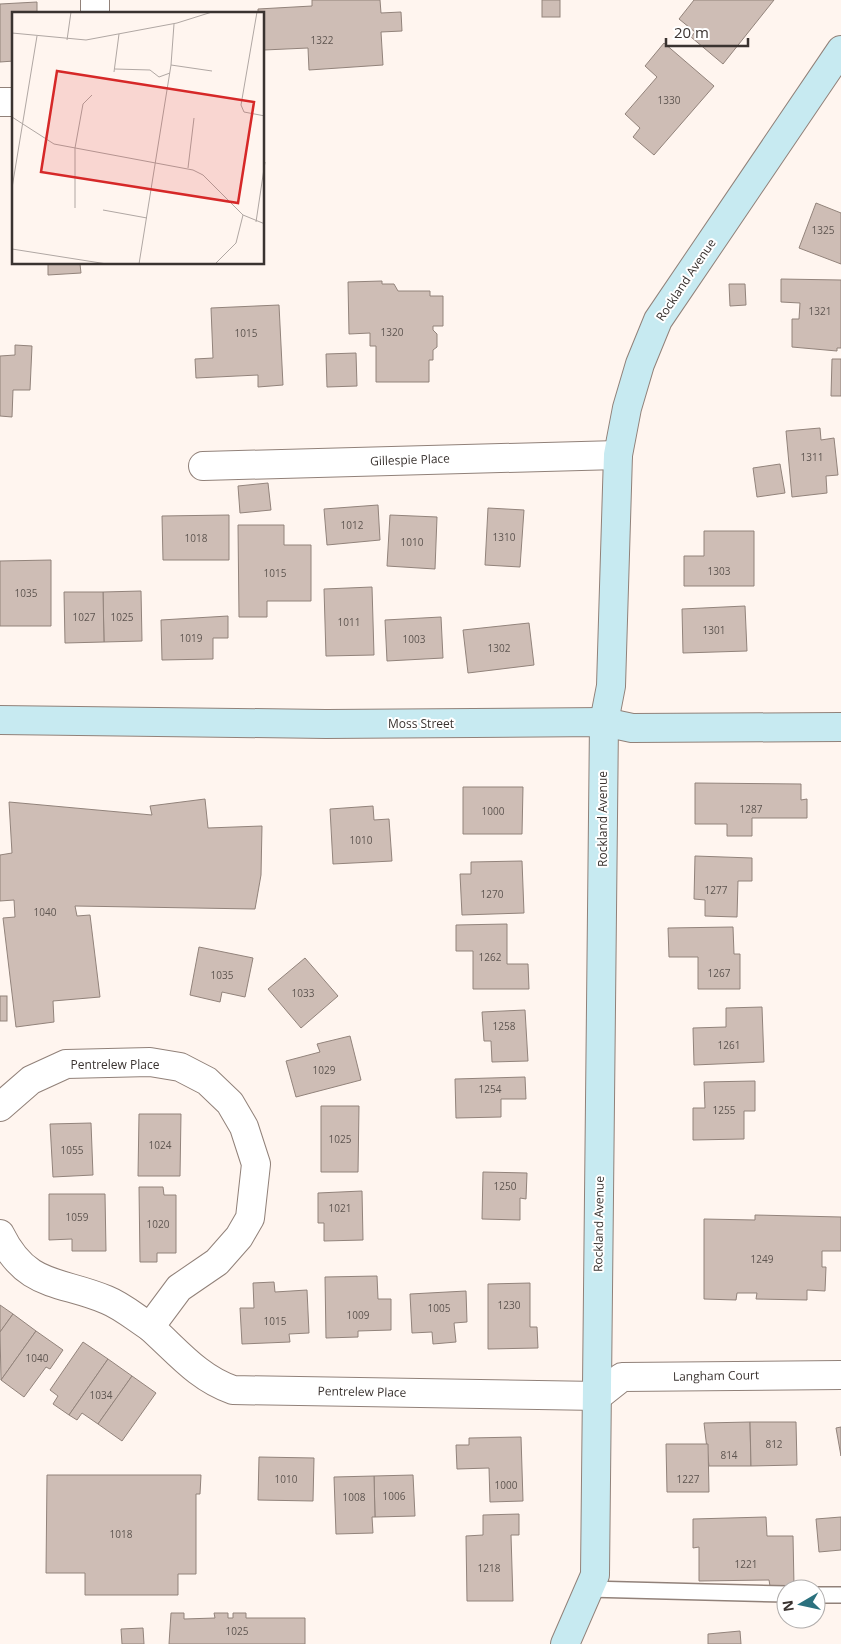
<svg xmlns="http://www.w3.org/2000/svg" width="841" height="1644" font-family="'Open Sans',sans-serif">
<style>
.building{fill:#cebdb5;stroke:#92837b}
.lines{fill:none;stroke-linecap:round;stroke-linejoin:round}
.lane-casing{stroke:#918179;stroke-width:18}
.street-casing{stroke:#918179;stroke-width:30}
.secondary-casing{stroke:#918179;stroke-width:30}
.lane{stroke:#fff;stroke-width:15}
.street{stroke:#fff;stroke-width:28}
.secondary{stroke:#c7eaf1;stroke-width:28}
.labels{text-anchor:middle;stroke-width:4;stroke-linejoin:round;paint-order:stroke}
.number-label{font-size:10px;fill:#5f5651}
.street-label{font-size:12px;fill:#3a3330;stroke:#fff}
.inset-road{fill:none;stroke:#b0a7a3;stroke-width:1}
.view{fill:#d62828;fill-opacity:0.15;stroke:#d62828;stroke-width:2.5}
.inset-edge{fill:none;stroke:#3a3330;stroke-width:2.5}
</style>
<rect width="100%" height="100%" fill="#fff5ef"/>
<g class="building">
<polygon points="312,0 380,0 381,13 401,12 402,31 381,32 383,65 309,70 308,48 264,50 264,14 258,14 258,9 312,6"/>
<rect x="542" y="0" width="18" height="17"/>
<polygon points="694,0 774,0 723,64 691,37 695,32 679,19"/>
<polygon points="37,2 37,14 14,14 14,61 0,62 0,4"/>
<polygon points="664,43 714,86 654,155 633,137 640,128 625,114 657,77 645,66"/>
<polygon points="816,203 841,213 841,264 799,248"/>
<polygon points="48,264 80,264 81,273 48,275"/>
<polygon points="781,279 841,280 841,348 837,348 837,351 792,347 792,319 799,319 800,303 781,302"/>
<polygon points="382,281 382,284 394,284 398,291 430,291 430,296 443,296 443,326 433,326 433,330 437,334 437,347 433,350 433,360 429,360 429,382 376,382 376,346 370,346 370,333 349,334 348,282"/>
<polygon points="729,284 745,284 746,305 730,306"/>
<polygon points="279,305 283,385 258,387 258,375 196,378 195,359 213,358 211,308"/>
<polygon points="15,345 32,346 30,390 13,390 12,417 0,416 0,356 15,355"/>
<polygon points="356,353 357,386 327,387 326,354"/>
<polygon points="832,359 841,359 841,396 831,396"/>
<polygon points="820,428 821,440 834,438 838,475 826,476 827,493 792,497 786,431"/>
<polygon points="780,464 785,493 757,497 753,468"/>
<polygon points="268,483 271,510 240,513 238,486"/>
<polygon points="378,505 380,540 327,545 324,509"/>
<polygon points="488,508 524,510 520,567 485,565"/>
<polygon points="229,515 229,560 163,560 162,516"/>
<polygon points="390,515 437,517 435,569 387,566"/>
<polygon points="238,525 284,525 284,545 311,545 311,601 267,601 267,617 239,617"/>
<polygon points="704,531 754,531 754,586 684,586 684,556 704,556"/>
<polygon points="51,560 51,626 0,626 0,561"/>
<polygon points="372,587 374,655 326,656 324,589"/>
<polygon points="141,591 142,641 104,642 103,592"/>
<polygon points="64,592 103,592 104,642 65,643"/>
<polygon points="745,606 747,651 683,653 682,609"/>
<polygon points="228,616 228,638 213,638 213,659 162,660 161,620"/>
<polygon points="441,617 443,658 387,661 385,620"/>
<polygon points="529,623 534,665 468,673 463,630"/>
<polygon points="695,783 801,784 801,800 807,799 807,818 752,818 752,836 727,836 727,824 695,824"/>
<polygon points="463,787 523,787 522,834 463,834"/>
<polygon points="205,799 208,828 262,826 261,875 255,909 75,906 77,916 90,915 100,997 53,1001 54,1022 16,1027 3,918 15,917 14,900 0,901 0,855 12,853 9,802 152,815 150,806"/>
<polygon points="373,806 374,820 389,819 392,861 333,864 330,809"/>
<polygon points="695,856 752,858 752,881 738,881 737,917 705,916 705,900 694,899"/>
<polygon points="522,861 524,913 462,915 460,874 471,874 471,862"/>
<polygon points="507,924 507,964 528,964 529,989 473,989 473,951 456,951 456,925"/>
<polygon points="733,927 734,954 740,954 740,989 698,989 698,957 669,957 668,928"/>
<polygon points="199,947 253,958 245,997 222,992 220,1002 190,995"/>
<polygon points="305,958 338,996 301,1028 268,989"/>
<rect x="0" y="996" width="7" height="25"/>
<polygon points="762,1007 764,1062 694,1065 693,1028 726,1027 726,1008"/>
<polygon points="525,1010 528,1061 492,1062 491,1041 484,1041 482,1012"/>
<polygon points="350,1036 361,1080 296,1097 286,1061 320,1052 317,1044"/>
<polygon points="525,1077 526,1099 501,1099 501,1117 456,1118 455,1079"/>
<polygon points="755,1081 755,1111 744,1111 744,1139 693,1140 693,1108 705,1108 704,1082"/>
<polygon points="321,1106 359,1106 358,1172 321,1172"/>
<polygon points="139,1114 181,1114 180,1176 138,1176"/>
<polygon points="91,1123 93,1175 53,1177 50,1124"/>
<polygon points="483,1172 527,1173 526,1199 520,1198 520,1220 482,1219"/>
<polygon points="139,1187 163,1187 164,1195 176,1195 176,1253 157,1253 157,1262 140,1262"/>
<polygon points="362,1191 363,1240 324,1241 324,1223 318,1223 318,1193"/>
<polygon points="49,1194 105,1194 106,1251 72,1251 72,1239 49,1240"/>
<polygon points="755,1215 841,1217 841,1251 822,1251 822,1267 826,1267 825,1291 807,1290 807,1300 756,1299 757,1293 737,1293 736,1300 704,1299 704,1219 755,1220"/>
<polygon points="377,1276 378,1299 391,1299 391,1330 358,1331 358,1337 326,1338 325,1277"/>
<polygon points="274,1282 275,1292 307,1290 309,1333 289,1334 290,1342 242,1344 240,1308 254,1308 253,1283"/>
<polygon points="530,1283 530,1327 537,1327 538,1348 488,1349 488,1284"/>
<polygon points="466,1291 467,1322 454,1323 456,1342 433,1344 432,1332 412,1333 410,1294"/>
<polygon points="0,1305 13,1314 0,1332"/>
<polygon points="13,1314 36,1331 1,1380 0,1332"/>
<polygon points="36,1331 63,1350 50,1369 46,1367 24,1397 1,1380"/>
<polygon points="83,1342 108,1359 69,1415 53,1404 58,1396 50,1390"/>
<polygon points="108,1359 132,1376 98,1424 82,1413 77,1420 69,1415"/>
<polygon points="132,1376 156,1393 122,1441 98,1424"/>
<polygon points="750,1422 751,1466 709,1466 704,1423"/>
<polygon points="750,1422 796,1422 797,1465 751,1466"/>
<polygon points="841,1427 841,1456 836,1428"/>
<polygon points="521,1437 523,1501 490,1502 489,1468 457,1469 456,1445 469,1445 469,1438"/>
<polygon points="666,1444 708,1444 709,1492 667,1492"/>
<polygon points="259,1457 314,1458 313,1501 258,1500"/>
<polygon points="47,1475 201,1475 200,1494 196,1494 196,1574 178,1574 178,1595 85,1595 85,1573 46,1573"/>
<polygon points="413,1475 415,1516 375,1517 374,1476"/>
<polygon points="374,1476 375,1517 372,1517 373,1533 336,1534 334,1477"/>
<polygon points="519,1514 519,1535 511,1535 513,1601 467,1601 466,1536 483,1535 483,1515"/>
<polygon points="766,1517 767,1536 793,1536 794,1586 770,1586 769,1580 699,1581 699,1547 693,1548 693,1519"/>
<polygon points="841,1517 841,1550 819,1552 816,1519"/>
<polygon points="171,1613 184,1613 184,1619 215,1618 214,1613 228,1613 228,1618 233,1618 233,1613 246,1613 246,1618 305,1618 305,1644 169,1644"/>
<polygon points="143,1628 144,1644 122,1644 121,1629"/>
<polygon points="740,1631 741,1644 708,1644 708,1634"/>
</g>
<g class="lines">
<g class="lane-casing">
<g id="lane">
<polyline points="588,1589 786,1594"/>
<polyline points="816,1595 841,1595"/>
</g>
</g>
<g class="street-casing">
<g id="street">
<polyline points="95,14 95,0"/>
<polyline points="0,102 14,102"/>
<polyline points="203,466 618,455"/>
<path d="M0,1107L31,1080L66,1064L150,1062L180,1067L207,1081L230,1103L244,1127L256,1164L250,1218L239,1237L217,1262L179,1288L150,1327C136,1318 122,1306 107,1300C60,1280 27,1289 0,1234"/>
<path d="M150,1327C177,1351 198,1378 233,1390L598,1396L622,1377L841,1375"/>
</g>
</g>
<g class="secondary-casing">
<g id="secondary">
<polyline points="0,720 326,724 604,722 632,728 841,727"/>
<polyline points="565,1644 595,1575 604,722 611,686 618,455 627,408 640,364 658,320 841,50"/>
</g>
</g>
<use href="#lane" class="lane"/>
<use href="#street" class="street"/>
<use href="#secondary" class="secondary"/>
</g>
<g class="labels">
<g class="number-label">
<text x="322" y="44">1322</text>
<text x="669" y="104">1330</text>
<text x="823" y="234">1325</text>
<text x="820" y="315">1321</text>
<text x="392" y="336">1320</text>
<text x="246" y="337">1015</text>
<text x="812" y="461">1311</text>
<text x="352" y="529">1012</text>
<text x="504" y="541">1310</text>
<text x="196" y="542">1018</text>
<text x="412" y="546">1010</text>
<text x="719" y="575">1303</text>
<text x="275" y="577">1015</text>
<text x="26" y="597">1035</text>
<text x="84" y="621">1027</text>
<text x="122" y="621">1025</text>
<text x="349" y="626">1011</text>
<text x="714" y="634">1301</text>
<text x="191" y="642">1019</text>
<text x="414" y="643">1003</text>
<text x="499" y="652">1302</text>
<text x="751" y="813">1287</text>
<text x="493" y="815">1000</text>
<text x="361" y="844">1010</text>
<text x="716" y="894">1277</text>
<text x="492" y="898">1270</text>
<text x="45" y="916">1040</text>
<text x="490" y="961">1262</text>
<text x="719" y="977">1267</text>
<text x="222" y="979">1035</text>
<text x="303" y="997">1033</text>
<text x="504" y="1030">1258</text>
<text x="729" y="1049">1261</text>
<text x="324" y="1074">1029</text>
<text x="490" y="1093">1254</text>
<text x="724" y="1114">1255</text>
<text x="340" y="1143">1025</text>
<text x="160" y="1149">1024</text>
<text x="72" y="1154">1055</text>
<text x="505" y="1190">1250</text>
<text x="340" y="1212">1021</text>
<text x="77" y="1221">1059</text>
<text x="158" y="1228">1020</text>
<text x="762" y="1263">1249</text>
<text x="509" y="1309">1230</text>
<text x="439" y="1312">1005</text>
<text x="358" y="1319">1009</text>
<text x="275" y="1325">1015</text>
<text x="37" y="1362">1040</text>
<text x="101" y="1399">1034</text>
<text x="774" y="1448">812</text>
<text x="729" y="1459">814</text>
<text x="286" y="1483">1010</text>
<text x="688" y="1483">1227</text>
<text x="506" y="1489">1000</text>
<text x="394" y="1500">1006</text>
<text x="354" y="1501">1008</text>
<text x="121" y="1538">1018</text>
<text x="746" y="1568">1221</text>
<text x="489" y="1572">1218</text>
<text x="237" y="1635">1025</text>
</g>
<g class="street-label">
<text transform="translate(686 280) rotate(-56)" y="4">Rockland Avenue</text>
<text transform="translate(410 460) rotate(-2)" y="4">Gillespie Place</text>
<text x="421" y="728">Moss Street</text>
<text transform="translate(603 819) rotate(-90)" y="4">Rockland Avenue</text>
<text x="115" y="1069">Pentrelew Place</text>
<text transform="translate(599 1224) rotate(-89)" y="4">Rockland Avenue</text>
<text transform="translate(716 1376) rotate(-1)" y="4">Langham Court</text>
<text transform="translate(362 1392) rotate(1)" y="4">Pentrelew Place</text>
</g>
</g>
<g transform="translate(12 12)">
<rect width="252" height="252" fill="#fff5ef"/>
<path class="inset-road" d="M245,0L229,93L232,100L253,104M0,21L74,28L165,11L200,0M55,28L59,0M159,53L200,59M103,57L138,58L147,65L158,61M102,60L107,22M0,105L42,132L181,158L191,163L231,203L253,212M176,156L182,106M0,176L25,24M63,196V136L71,92L80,83M91,198L135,206M244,210L253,150M0,237L95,252M127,252L159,53L162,12M203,252L224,231L231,203"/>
<path class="view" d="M45,59L242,90L226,191L29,160Z"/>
<rect width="252" height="252" class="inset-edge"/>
</g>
<g transform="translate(801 1604) rotate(261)"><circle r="24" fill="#ffffff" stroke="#b0adac"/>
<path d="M0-4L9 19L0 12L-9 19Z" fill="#2b717e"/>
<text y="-8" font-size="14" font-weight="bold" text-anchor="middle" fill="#3a3330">N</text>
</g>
<path d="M666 38v8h82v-8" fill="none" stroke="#3a3330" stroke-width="2.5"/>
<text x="674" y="38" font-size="15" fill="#3a3330" stroke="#ffffff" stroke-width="4" paint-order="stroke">20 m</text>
</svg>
